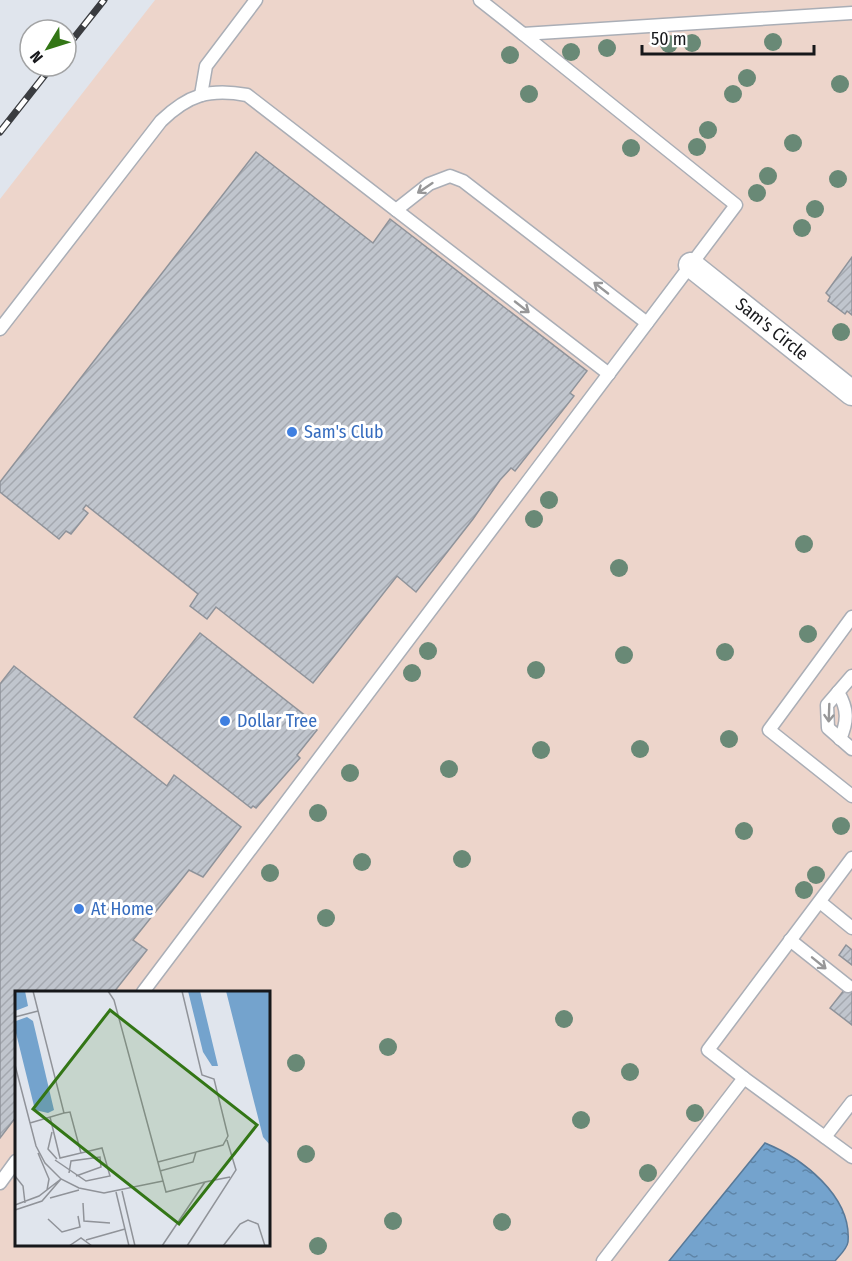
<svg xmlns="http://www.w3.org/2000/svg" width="852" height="1261" font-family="'Fira Sans Condensed',sans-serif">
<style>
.commercial{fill:#edd5cb;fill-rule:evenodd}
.water{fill:url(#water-ripples);stroke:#587998;stroke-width:1.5}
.building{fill:url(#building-hatch);stroke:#8f939a;stroke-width:1.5}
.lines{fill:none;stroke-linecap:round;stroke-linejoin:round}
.lane-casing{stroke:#aaaeb6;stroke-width:15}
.street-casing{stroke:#aaaeb6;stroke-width:27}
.lane{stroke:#fff;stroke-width:12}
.street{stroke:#fff;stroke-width:24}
.rail-casing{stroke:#3a3c40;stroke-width:7}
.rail{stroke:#fff;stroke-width:4.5;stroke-dasharray:14;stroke-linecap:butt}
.tree{fill:#698976}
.oneway{stroke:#979798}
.shop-dot{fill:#3f7fe0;stroke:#fff;stroke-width:2}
.labels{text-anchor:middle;stroke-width:6;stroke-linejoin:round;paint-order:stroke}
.street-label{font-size:18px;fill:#17181b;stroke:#fff}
.shop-label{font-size:18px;fill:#366cbe;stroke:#fff;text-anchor:start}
.inset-road{fill:none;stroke:#909399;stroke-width:1.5}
.view{fill:#337616;fill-opacity:0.15;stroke:#337616;stroke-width:3}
.inset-edge{fill:none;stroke:#17181b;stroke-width:3}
</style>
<defs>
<pattern id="water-ripples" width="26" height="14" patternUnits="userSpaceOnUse" patternTransform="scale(1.5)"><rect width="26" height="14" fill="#74a3cd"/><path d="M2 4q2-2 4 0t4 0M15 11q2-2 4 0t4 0" fill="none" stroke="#5e84a6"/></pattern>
<pattern id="building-hatch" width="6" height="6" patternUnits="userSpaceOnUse" patternTransform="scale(1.5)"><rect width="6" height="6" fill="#c0c5cd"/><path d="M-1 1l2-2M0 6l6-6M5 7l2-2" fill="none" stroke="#a4a8af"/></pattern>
</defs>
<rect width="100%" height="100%" fill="#e0e5ed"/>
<path class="commercial" d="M155,0H852V1261H0V199ZM16,992H268V1244H16Z"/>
<path class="water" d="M765,1143C802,1158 852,1196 848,1242C847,1249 839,1256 835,1261H669Z"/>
<g class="building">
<polygon points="256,152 373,243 390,219 587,371 570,393 574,396 515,471 511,468 500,480 473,519 416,592 397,576 313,683 216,607 207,619 190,606 198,594 86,505 83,509 88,513 71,534 66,531 59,539 0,492 0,482"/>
<polygon points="852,257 852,315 847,311 845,314 828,301 830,297 826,293"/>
<polygon points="200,633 316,724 314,727 317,730 297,755 300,758 256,808 253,806 251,808 134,717"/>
<polygon points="14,666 167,786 174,775 241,827 203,877 189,870 133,940 147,950 114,992 16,992 16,1117 0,1138 0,684"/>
<polygon points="846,945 852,950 852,965 839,955"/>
<polygon points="852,980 852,1025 830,1008"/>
</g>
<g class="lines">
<g class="lane-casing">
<g id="lane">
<polyline points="480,0 523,34 852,13"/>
<polyline points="201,95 206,66 256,0"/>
<path d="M0,329L161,121C188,95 209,88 247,95L396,210"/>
<polyline points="609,374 396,210 429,184 450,176 463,181 647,323"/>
<polyline points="852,617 769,730 852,796"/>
<polyline points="852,676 827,705 828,728 852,749"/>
<path d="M838,692C848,709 848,721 840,739"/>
<polyline points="820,902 852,928"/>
<polyline points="790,940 848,986"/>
<polyline points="143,992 736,205 523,34"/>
<polyline points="744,1078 708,1050 852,858"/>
<polyline points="825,1137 852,1102"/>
<polyline points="0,1183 16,1161"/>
<polyline points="603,1261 744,1078 852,1157"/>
</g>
</g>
<g class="street-casing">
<polyline id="street" points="691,265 852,393"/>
</g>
<use href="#lane" class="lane"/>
<use href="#street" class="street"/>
<g class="rail-casing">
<g id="rail">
<polyline points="66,48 104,0"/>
<polyline points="0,132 52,66"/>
</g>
</g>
<use href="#rail" class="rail"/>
</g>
<g class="tree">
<circle cx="773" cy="42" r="9"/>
<circle cx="692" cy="43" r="9"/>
<circle cx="669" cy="44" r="9"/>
<circle cx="607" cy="48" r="9"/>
<circle cx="571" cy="52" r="9"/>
<circle cx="510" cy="55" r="9"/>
<circle cx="747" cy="78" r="9"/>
<circle cx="840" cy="84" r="9"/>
<circle cx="529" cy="94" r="9"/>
<circle cx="733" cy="94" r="9"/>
<circle cx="708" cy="130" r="9"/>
<circle cx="793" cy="143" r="9"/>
<circle cx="697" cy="147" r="9"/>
<circle cx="631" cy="148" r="9"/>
<circle cx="768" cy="176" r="9"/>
<circle cx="838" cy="179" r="9"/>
<circle cx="757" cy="193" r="9"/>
<circle cx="815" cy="209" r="9"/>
<circle cx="802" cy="228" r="9"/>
<circle cx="841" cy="332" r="9"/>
<circle cx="549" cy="500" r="9"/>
<circle cx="534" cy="519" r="9"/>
<circle cx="804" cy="544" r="9"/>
<circle cx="619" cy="568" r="9"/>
<circle cx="808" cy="634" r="9"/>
<circle cx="428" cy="651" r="9"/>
<circle cx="725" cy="652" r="9"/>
<circle cx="624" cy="655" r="9"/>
<circle cx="536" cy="670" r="9"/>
<circle cx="412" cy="673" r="9"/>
<circle cx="729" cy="739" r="9"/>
<circle cx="640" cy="749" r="9"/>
<circle cx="541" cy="750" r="9"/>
<circle cx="449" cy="769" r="9"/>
<circle cx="350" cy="773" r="9"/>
<circle cx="318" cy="813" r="9"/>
<circle cx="841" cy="826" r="9"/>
<circle cx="744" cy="831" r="9"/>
<circle cx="462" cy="859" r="9"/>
<circle cx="362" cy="862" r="9"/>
<circle cx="270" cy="873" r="9"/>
<circle cx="816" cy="875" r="9"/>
<circle cx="804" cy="890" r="9"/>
<circle cx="326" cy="918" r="9"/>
<circle cx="564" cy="1019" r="9"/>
<circle cx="388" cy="1047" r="9"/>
<circle cx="296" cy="1063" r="9"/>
<circle cx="630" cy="1072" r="9"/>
<circle cx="695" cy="1113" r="9"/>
<circle cx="581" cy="1120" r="9"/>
<circle cx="306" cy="1154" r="9"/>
<circle cx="648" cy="1173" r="9"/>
<circle cx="393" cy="1221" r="9"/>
<circle cx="502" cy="1222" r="9"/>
<circle cx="318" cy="1246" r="9"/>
</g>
<defs><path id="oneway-shaft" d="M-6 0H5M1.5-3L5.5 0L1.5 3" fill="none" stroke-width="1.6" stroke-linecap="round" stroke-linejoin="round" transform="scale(1.5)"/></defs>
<g class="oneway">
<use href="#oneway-shaft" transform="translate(425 188) rotate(146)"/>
<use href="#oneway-shaft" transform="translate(601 288) rotate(-142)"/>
<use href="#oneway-shaft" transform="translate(522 307) rotate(38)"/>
<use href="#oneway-shaft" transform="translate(829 713) rotate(92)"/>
<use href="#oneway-shaft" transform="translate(819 963) rotate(39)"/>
</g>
<g class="shop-dot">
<circle cx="292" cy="432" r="6"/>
<circle cx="225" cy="721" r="6"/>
<circle cx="79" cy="909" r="6"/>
</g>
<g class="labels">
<g class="street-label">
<text transform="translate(772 329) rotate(39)" y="6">Sam's Circle</text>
</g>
<g class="shop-label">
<text x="304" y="438">Sam's Club</text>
<text x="237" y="727">Dollar Tree</text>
<text x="91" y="915">At Home</text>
</g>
</g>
<g transform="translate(15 991)">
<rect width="255" height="255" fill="#e0e5ed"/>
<path d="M0,0H10L13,15L0,20ZM173,0H185L203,75H197L188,61ZM211,0H255V154L248,146ZM12,26L18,30L39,119L33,122L20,119L0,38L1,30Z" fill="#74a3cd"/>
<path class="inset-road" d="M93,0L99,9L151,201L190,191M167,0L187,84L199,88L213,145L208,154L181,161M0,26L23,20M0,74L21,155L30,172L46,188L64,197L89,202L148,190M35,126L45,167L66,162L55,121L49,122M15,132L49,122L18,0M37,141L33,158L42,168M23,162L34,188L32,199M40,169L71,190L95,185L87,157L66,162M143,171L181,161L178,171L145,180M54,182L56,170L85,166L86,176L61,185M0,185L8,195L10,212M107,200L120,255M101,201L114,255M35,207L64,199M68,212L69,230L95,232M0,214L24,205L46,188M0,219L27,210L46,188M33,228L47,241L65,236L63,225M71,249L110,238M54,255L66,247L77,255M147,255L190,191L215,186M172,255L221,179L212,149M208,255L225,233L233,229L243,233L250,255"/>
<path class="view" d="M95,19L242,134L164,233L18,118Z"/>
<rect width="255" height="255" class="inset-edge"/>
</g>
<g transform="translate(48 48) rotate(232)"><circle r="28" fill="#ffffff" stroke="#a2a3a4" stroke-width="1.5"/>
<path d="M0-4.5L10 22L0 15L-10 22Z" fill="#337616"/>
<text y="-9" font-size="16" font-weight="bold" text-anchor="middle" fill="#17181b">N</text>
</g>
<path d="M642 45v9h172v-9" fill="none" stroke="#17181b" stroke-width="3"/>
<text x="651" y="45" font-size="18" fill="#17181b" stroke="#ffffff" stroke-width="4.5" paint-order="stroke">50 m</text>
</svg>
